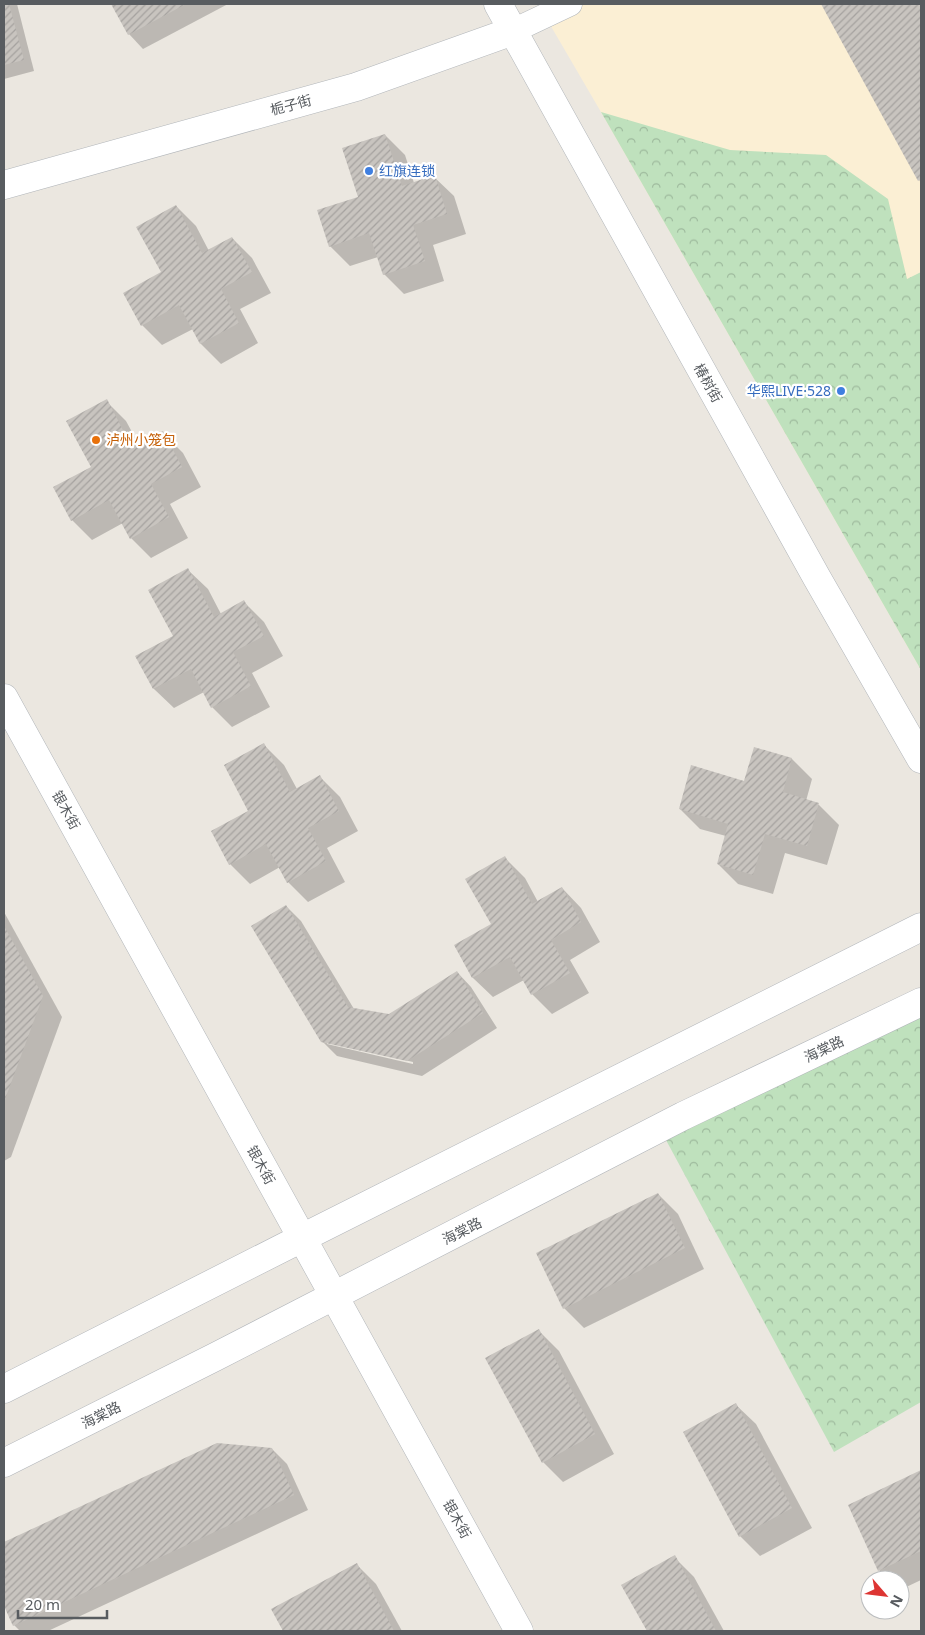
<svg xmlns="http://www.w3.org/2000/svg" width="925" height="1635" font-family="'Noto Sans','Noto Sans SC',sans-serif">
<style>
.commercial{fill:#fbefd4}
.park{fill:url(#park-crowns)}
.shadow{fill:#0003;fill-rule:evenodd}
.building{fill:url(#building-hatch)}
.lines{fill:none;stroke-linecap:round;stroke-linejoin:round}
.pedestrian-casing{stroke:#b2b6ba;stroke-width:25}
.minor-casing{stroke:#b2b6ba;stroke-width:29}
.tertiary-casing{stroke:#b2b6ba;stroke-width:29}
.secondary-casing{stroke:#b1b5ba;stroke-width:29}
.pedestrian{stroke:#fff;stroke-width:24}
.minor{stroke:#fff;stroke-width:28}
.tertiary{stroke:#fff;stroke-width:28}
.secondary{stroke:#fff;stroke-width:28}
.shop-dot{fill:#3f7fe0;stroke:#fff;stroke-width:2}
.food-dot{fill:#e8710a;stroke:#fff;stroke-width:2}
.labels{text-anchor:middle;stroke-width:4.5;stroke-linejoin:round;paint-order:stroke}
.street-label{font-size:14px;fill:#585c60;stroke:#fff}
.shop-label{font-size:14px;fill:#366cbe;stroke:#fff;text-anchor:start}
.food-label{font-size:14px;fill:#c56008;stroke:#fff;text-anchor:start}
</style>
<defs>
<pattern id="park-crowns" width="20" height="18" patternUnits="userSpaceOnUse" patternTransform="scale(1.25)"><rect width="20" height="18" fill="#bfe1bd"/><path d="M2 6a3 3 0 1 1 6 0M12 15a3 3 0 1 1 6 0" fill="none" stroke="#9eba9d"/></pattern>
<pattern id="building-hatch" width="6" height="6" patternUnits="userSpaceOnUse" patternTransform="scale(1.25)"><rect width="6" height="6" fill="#c8c4bf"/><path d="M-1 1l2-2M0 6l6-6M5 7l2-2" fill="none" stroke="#a5a29f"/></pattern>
</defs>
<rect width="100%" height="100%" fill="#ebe7e0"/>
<polygon class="commercial" points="538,4 921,4 921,670 601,112"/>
<g class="park">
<polygon points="601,112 730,150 826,155 888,199 907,279 921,272 921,670"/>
<polygon points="921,1015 921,1402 834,1452 666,1140"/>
</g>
<g class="shadow">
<polygon points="4,4 17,4 34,71 4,79"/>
<polygon points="113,4 228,4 143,49 129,34"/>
<polygon points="822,4 921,4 921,183 919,180"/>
<polygon points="385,135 405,155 414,183 434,177 454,196 466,234 433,245 444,281 404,294 384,274 378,257 350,266 330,246 359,198"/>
<polygon points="176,206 196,226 209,251 232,238 252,258 271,293 240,309 258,343 221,364 201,344 193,329 162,345 142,325 163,273"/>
<polygon points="106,401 126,421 139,445 163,433 183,453 201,487 170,504 188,538 151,558 131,538 123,523 92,540 72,520 92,467"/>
<polygon points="188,570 208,589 221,614 244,602 264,622 283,656 252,673 270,707 232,727 212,707 204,692 174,708 154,689 137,656 174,636"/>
<polygon points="264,745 284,765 297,789 320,777 340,797 358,831 327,848 345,882 308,902 288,882 280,867 250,884 230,864 250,811"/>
<polygon points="755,749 792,759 812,779 806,801 819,805 839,825 827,865 785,853 773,894 738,884 718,864 726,836 700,829 680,809 745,782"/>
<polygon points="505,858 525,878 538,902 562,888 581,908 600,942 570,960 589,993 552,1014 532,994 524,980 493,997 473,978 455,946 493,925"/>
<path d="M286,906L301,921L354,1009L390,1015L457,972L471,987L497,1028L422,1076L337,1056L322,1041ZM327,1042L413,1062V1064L327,1044Z"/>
<polygon points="4,912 62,1017 11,1157 4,1161"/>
<polygon points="658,1194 678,1214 704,1269 584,1328 564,1308 537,1254"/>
<polygon points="539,1331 559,1351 614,1454 563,1482 543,1462"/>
<polygon points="736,1405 756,1424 812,1528 760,1556 740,1536"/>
<polygon points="217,1444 272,1449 287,1464 308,1510 48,1631 20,1631 14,1625 4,1603 4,1544"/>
<polygon points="921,1471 921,1580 900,1590 900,1580 889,1580 879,1570 849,1506"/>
<polygon points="674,1557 694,1577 724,1631 648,1631 623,1585"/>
<polygon points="356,1564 376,1584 402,1631 284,1631 273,1610"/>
</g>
<g class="building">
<polygon points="4,4 9,4 24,60 4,65"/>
<polygon points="111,4 186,4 128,35"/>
<polygon points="821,4 921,4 921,179 918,181"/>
<polygon points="385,134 402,186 435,175 447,214 413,225 425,261 383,275 369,233 329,247 317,210 358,197 342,148"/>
<polygon points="176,205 202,253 232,237 252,272 221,289 239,323 200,344 179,305 141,326 123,293 161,272 136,227"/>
<polygon points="107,399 132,448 163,431 182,467 151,484 169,517 130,539 109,500 71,521 53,487 91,467 66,421"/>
<polygon points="188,568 214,617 244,600 264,636 233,652 251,686 211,708 191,669 153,689 135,656 173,636 148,590"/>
<polygon points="264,743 290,792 320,775 339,811 308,828 326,861 287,883 266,844 229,865 211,831 248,811 224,765"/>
<polygon points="754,747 792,758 783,792 819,803 807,846 765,834 753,875 717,864 728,824 679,809 691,765 744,781"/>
<polygon points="505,856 532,904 562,887 581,922 551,940 570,973 531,995 510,957 472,978 454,945 491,924 465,879"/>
<polygon points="286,905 348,1007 389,1014 457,971 483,1013 407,1061 321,1042 251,926"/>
<polygon points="4,926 43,996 4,1102"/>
<polygon points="658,1193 685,1248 563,1309 536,1253"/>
<polygon points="539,1329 595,1434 542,1463 485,1358"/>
<polygon points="736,1403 792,1508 739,1537 683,1432"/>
<polygon points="217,1443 272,1448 294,1495 13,1626 4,1606 4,1542"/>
<polygon points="921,1470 921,1551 878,1571 848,1505"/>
<polygon points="675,1555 716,1631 647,1631 621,1585"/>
<polygon points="357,1563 394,1631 283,1631 271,1609"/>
</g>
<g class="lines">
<g class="pedestrian-casing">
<polyline id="pedestrian" points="513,31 570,4"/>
</g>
<g class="minor-casing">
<g id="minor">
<polyline points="498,4 817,578 921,759"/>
<polyline points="4,185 356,87 513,31"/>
</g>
</g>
<g class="tertiary-casing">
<polyline id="tertiary" points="4,698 519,1631"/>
</g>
<g class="secondary-casing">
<g id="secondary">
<polyline points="4,1389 302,1238 921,927"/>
<polyline points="4,1463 215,1357 683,1116 921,1002"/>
</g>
</g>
<use href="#pedestrian" class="pedestrian"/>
<use href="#minor" class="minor"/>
<use href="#tertiary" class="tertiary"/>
<use href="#secondary" class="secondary"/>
</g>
<g class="shop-dot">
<circle cx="369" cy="171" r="5"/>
<circle cx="841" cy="391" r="5"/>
</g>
<circle class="food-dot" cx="96" cy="440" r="5"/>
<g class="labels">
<g class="street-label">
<text transform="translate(291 105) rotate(-15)" y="5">栀子街</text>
<text transform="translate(708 383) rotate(61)" y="5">椿树街</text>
<text transform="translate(66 810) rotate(61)" y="5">银木街</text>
<text transform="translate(824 1049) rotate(-26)" y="5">海棠路</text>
<text transform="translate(261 1165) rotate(61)" y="5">银木街</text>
<text transform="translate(462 1231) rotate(-27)" y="5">海棠路</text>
<text transform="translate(101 1415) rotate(-27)" y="5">海棠路</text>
<text transform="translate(457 1519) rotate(61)" y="5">银木街</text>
</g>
<g class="shop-label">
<text x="379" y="176">红旗连锁</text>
<text x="831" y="396" text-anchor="end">华熙LIVE·528</text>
</g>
<g class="food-label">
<text x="106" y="445">泸州小笼包</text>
</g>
</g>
<rect width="925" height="1635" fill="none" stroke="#585c60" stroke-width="10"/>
<g transform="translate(885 1595) rotate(118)"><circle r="24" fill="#ffffff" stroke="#bcbebf"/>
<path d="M0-4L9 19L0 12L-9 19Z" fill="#dd3533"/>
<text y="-8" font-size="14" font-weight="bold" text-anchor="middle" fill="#585c60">N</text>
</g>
<path d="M18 1610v8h89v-8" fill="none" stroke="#585c60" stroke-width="2.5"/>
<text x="25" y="1610" font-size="15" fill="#585c60" stroke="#ffffff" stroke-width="4" paint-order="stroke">20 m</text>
</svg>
